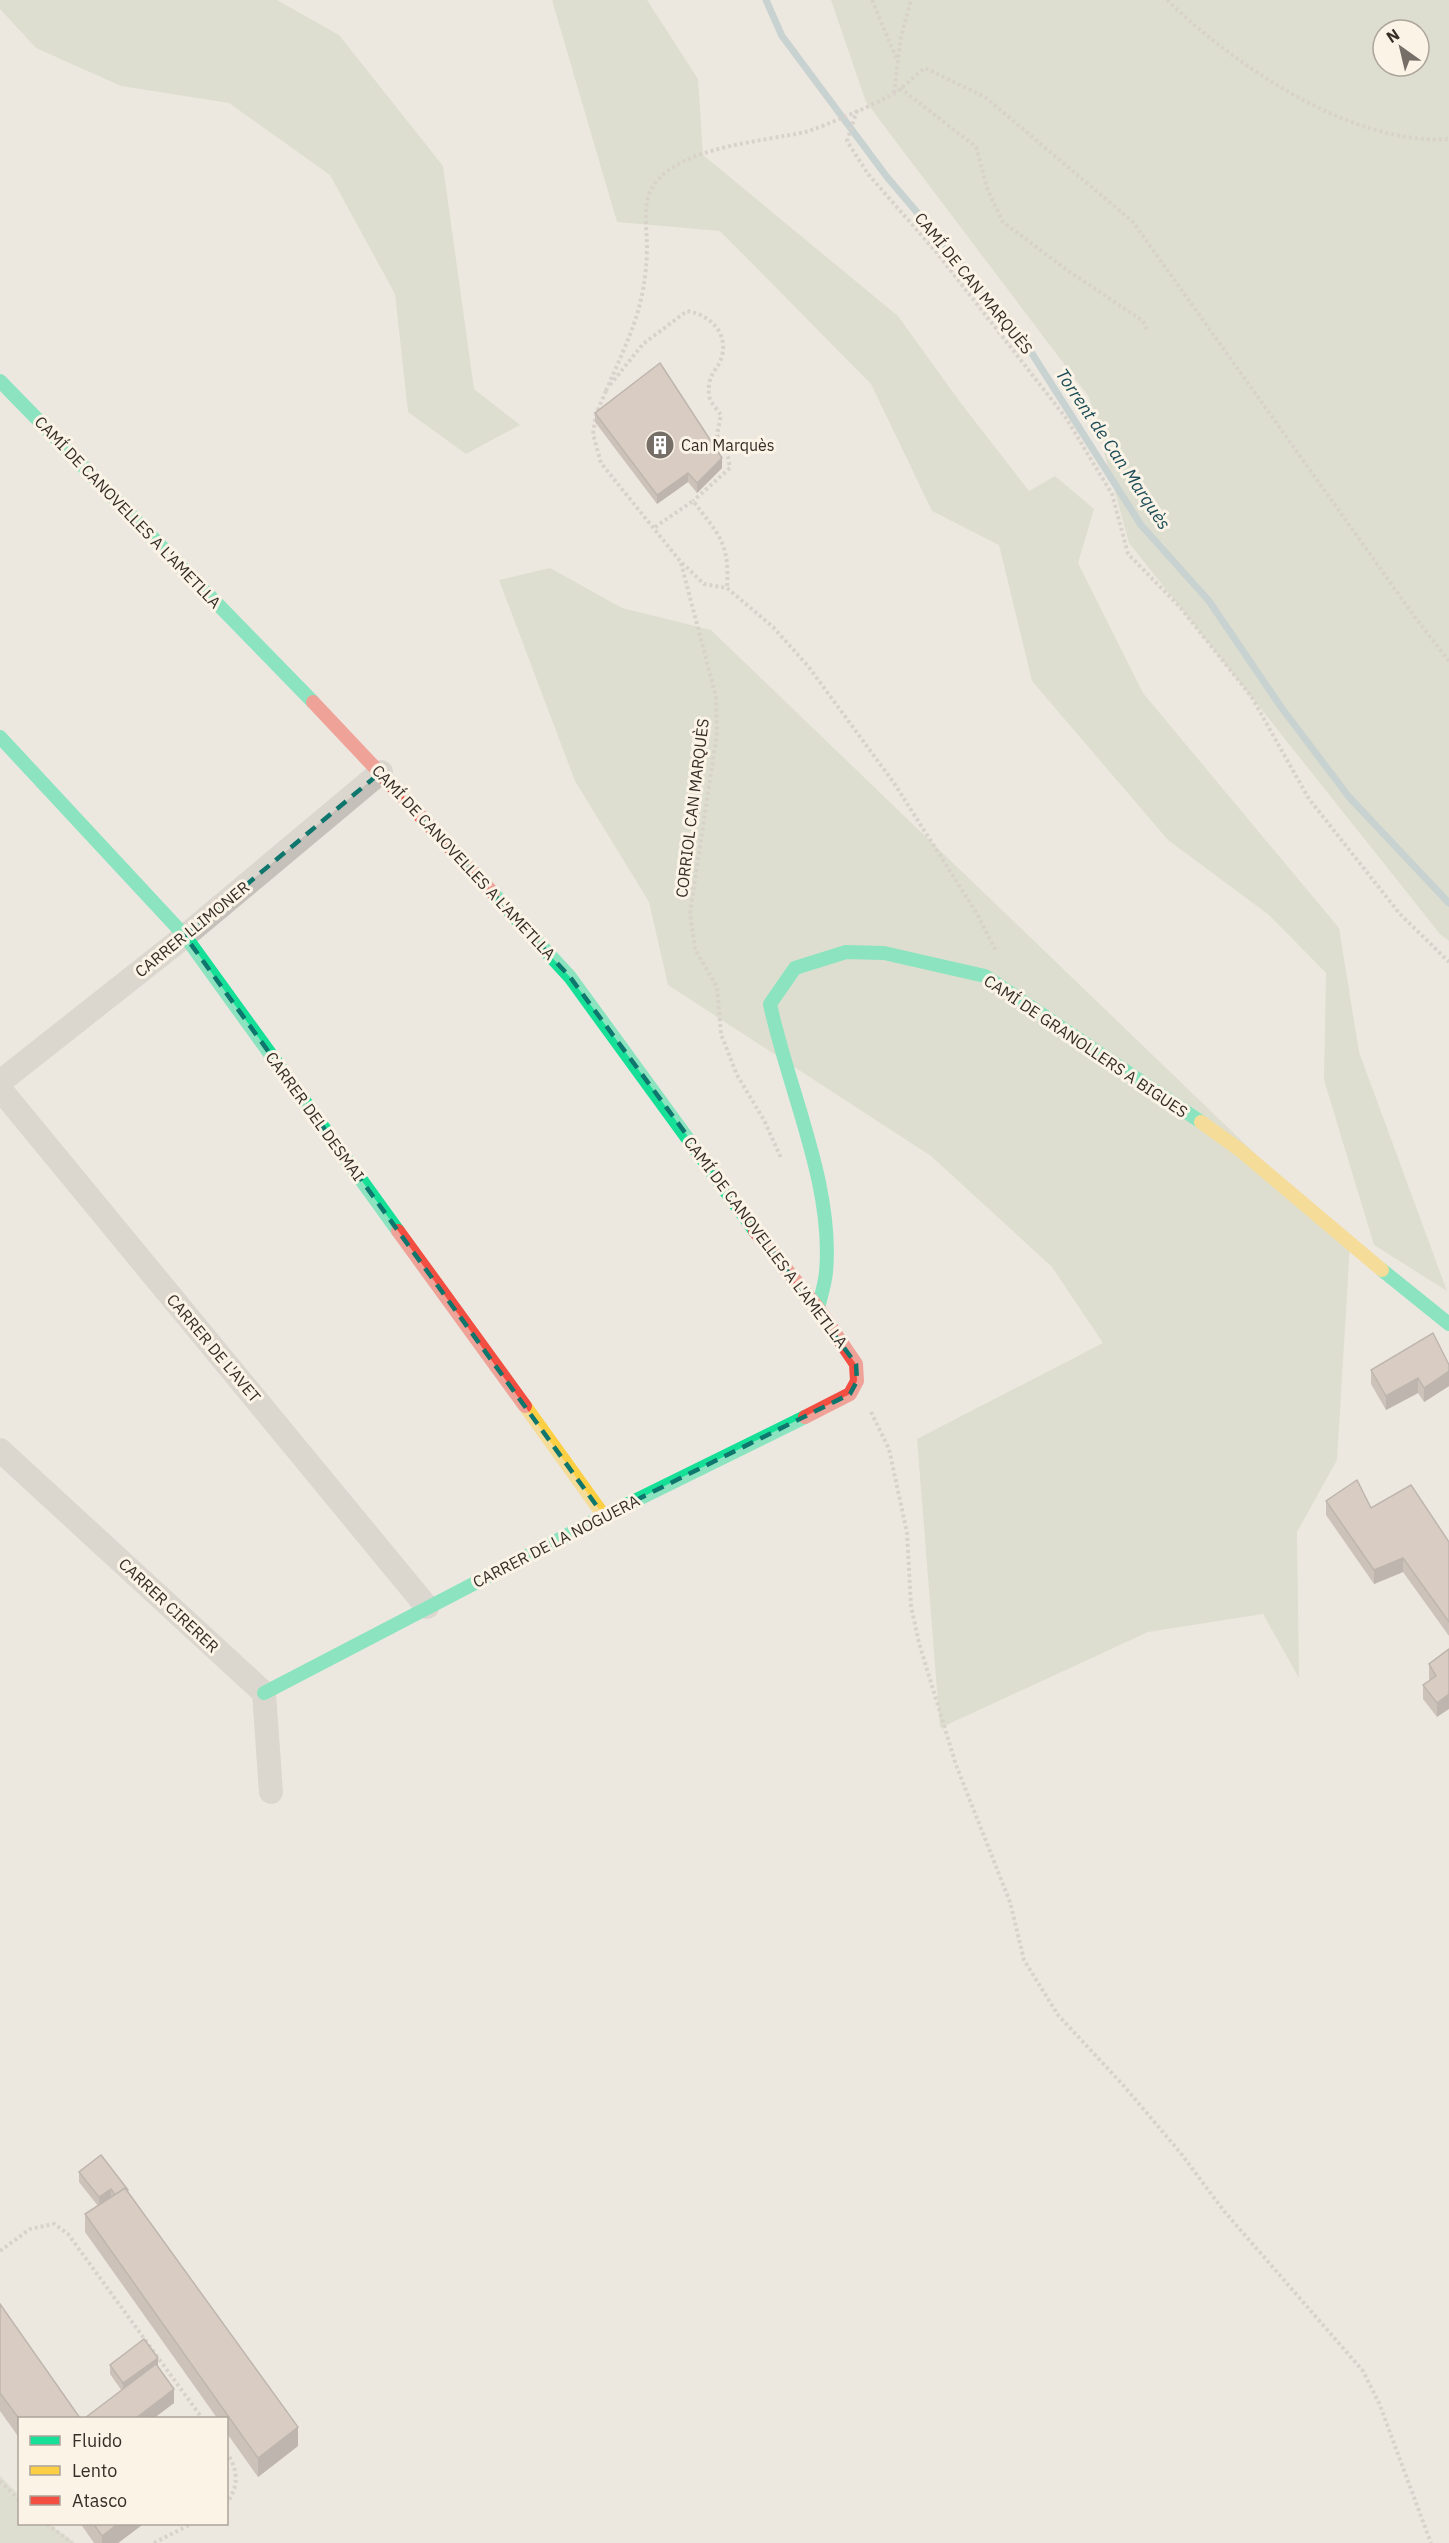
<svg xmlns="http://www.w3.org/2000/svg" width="1449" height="2543" font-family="'IBM Plex Sans',sans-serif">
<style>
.green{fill:#cad3ba;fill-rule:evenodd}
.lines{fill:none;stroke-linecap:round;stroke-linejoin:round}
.stream{stroke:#9cb9be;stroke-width:7}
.path{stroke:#beb9b1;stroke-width:4;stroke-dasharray:3 3;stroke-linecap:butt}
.street{stroke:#c5c0b9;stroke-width:24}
.fast{stroke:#16e098;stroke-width:14}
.slow{stroke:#ffcf43;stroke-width:14}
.jam{stroke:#f24e42;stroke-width:14}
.wall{fill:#a5968a}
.shaded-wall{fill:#867a71}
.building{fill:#c0aea1;stroke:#867a71;stroke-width:1.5}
.marked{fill:none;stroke:#0f766e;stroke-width:4.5;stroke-dasharray:12 8;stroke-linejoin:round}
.labels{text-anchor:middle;stroke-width:6;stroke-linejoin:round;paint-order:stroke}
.street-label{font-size:16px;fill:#362e27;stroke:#faf3e6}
.poi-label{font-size:16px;fill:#362e27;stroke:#faf3e6;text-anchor:start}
.water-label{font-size:18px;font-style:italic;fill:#1c4c58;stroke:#faf3e6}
</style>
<rect width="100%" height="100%" fill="#ece8e0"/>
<g class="green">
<polygon points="0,0 277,0 339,35 443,166 474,389 520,425 466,454 408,412 395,294 330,175 229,103 121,86 36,48 0,9"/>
<polygon points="552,0 647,0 698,79 703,155 898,316 960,402 1029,491 1055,476 1094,509 1078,563 1143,693 1339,928 1359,1052 1447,1291 1374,1245 1324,1080 1326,973 1269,915 1168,840 1032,681 999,545 932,511 871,384 720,231 617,222"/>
<path d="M831,0H1449V941L1440,934L1129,543L1089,397L866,102ZM1383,30H1419V66H1383Z"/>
<polygon points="550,568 622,608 711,630 1350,1245 1337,1460 1297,1532 1299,1678 1263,1614 1148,1632 940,1728 917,1439 1103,1343 1052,1267 931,1156 668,985 649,902 575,781 499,580"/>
<polygon points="0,2476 19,2495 20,2524 49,2524 75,2543 0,2543"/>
</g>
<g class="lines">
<polyline class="stream" points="766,0 782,36 887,177 1017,330 1141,525 1209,601 1281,707 1349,797 1449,903"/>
<g class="path">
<polyline points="872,0 897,60"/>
<path d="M1167,0C1234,65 1352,146 1449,139"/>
<polyline points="900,88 976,147 988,191 1003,222 1067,270 1143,321 1148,332"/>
<polyline points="894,93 901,37 911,0"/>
<polyline points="857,110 847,141 868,174 937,253 1066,418 1112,494 1128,554 1179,606 1251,696 1309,799 1400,914 1449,962"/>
<path d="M610,385L643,344L687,311C708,314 728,331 722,356C718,371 707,373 709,395C709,401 717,409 721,415L717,435L728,457L730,468L693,501"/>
<path d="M606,391C628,339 646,308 647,248C647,230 642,202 653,186C680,146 762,142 805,132C823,127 876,104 893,94C904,87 914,76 925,68L985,97L1133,222L1417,620L1449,661"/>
<polyline points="606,391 596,414 593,434 601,463 680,561 704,584 727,588 773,627 808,666 894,783 976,912 996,951"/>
<path d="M655,527L693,501C719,535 730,543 727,588"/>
<polyline points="681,563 716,697 717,733 690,914 695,949 717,987 721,1034 737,1075 764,1120 781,1158"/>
<polyline points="871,1412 889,1449 907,1533 911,1606 919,1643 956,1765 1010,1902 1024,1960 1058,2015 1123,2085 1179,2151 1224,2211 1363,2371 1379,2403 1431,2543"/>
<polyline points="0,2251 30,2229 54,2224 68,2234 202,2418"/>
<path d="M226,2452C239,2470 239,2487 226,2504"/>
<polyline points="0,2481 20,2501"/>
<polyline points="47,2524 72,2543"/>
<polyline points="154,2543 191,2524"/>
</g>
<g class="street">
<polyline points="0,1082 185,936 381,772"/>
<polyline points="0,1089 427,1607"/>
<polyline points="0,1450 264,1693 271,1792"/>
</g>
<g class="fast">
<polyline points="0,381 313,702"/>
<polyline points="0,737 185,936 398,1231"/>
<polyline points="493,893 570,977 755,1231"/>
<polyline points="1382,1270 1449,1324"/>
<path d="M818,1308C821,1296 825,1284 826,1272C834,1185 788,1089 770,1004L795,968L846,952L884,953L985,976L1201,1122"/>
<polyline points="264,1693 604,1516 805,1417"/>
</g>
<g class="slow">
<polyline points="1201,1122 1240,1150 1382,1270"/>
<polyline points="525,1406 604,1516"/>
</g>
<g class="jam">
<polyline points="313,702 493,893"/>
<polyline points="398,1231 525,1406"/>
<polyline points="755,1231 818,1308 856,1364 857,1381 850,1394 805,1417"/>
</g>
</g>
<g class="wall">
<polygon points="595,413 722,468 697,493 688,482 657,504 595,422"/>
<polygon points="1449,1365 1449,1386 1424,1402 1418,1393 1386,1410 1371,1384 1371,1370"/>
<polygon points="1326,1501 1371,1508 1449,1542 1449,1636 1403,1572 1374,1584 1326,1515"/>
<polygon points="1449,1649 1437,1717 1423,1699 1423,1685 1430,1680 1429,1679 1429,1664"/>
<polygon points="79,2172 128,2193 298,2446 258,2477 226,2432 226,2418 217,2418 85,2232 85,2214 98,2206 79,2182"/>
<polygon points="0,2304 20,2418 20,2439 0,2411"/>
<polygon points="110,2365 158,2367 174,2403 154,2418 85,2418 122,2391 110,2374"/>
<polygon points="80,2523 142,2523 142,2525 118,2543 94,2543"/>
</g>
<g class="shaded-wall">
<polygon points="722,458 722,468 697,493 697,483"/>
<polygon points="688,473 688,482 657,504 657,495"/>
<polygon points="1449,1371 1449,1386 1424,1402 1424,1388"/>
<polygon points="1418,1378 1418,1393 1386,1410 1386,1396"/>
<polygon points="1403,1558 1403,1572 1374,1584 1374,1570"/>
<polygon points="1449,1694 1449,1709 1437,1717 1437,1703"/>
<polygon points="111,2189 111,2198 99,2207 99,2197"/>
<polygon points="158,2358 158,2368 123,2392 123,2383"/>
<polygon points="174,2389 174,2403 154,2418 136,2418"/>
<polygon points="298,2427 298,2446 258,2477 258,2458"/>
<polygon points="119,2523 142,2523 142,2525 118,2543 102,2543 102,2536"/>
</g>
<g class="building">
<polygon points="660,363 722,458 697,483 688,473 657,495 595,413"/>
<polygon points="1433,1333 1449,1365 1449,1371 1424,1388 1418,1378 1386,1396 1371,1370"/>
<polygon points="1357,1480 1371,1508 1411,1485 1449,1542 1449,1622 1403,1558 1374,1570 1326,1501"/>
<polygon points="1449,1649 1449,1694 1437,1703 1423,1685 1436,1676 1429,1664"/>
<polygon points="101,2155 128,2190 127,2191 125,2188 115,2195 111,2189 99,2197 79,2172"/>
<polygon points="125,2188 298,2427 258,2458 85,2214"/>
<polygon points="0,2304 80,2418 20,2418 20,2420 0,2393"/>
<polygon points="144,2339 158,2358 123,2383 110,2365"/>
<polygon points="156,2364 174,2389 136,2418 85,2418"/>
<polygon points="93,2523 119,2523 102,2536"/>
</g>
<path d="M0 0H1449V2543H0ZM381,772L570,977L856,1364L857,1381L850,1394L604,1516L185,936Z" fill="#ece8e0" fill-opacity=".55" fill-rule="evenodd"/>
<path class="marked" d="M381,772L570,977L856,1364L857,1381L850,1394L604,1516L185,936Z"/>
<defs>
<g id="building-disc" transform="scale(1.5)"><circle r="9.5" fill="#766f68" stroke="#faf3e6"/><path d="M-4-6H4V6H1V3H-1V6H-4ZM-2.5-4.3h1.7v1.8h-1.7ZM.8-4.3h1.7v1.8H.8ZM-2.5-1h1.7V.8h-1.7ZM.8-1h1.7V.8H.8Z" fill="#fff"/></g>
</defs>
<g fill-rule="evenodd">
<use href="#building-disc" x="660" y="445"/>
</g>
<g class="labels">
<g class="street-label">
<text transform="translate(974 283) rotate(51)" y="6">CAMÍ DE CAN MARQUÈS</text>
<text transform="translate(128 512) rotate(46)" y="6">CAMÍ DE CANOVELLES A L'AMETLLA</text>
<text transform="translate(692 808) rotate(-83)" y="6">CORRIOL CAN MARQUÈS</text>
<text transform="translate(464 862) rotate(47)" y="6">CAMÍ DE CANOVELLES A L'AMETLLA</text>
<text transform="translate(192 929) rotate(-39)" y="6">CARRER LLIMONER</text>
<text transform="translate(1086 1046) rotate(34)" y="6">CAMÍ DE GRANOLLERS A BIGUES</text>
<text transform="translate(315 1116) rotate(54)" y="6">CARRER DEL DESMAI</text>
<text transform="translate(766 1242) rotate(53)" y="6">CAMÍ DE CANOVELLES A L'AMETLLA</text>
<text transform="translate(214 1348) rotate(50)" y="6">CARRER DE L'AVET</text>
<text transform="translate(556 1541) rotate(-27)" y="6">CARRER DE LA NOGUERA</text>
<text transform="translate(169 1605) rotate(43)" y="6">CARRER CIRERER</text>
</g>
<g class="poi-label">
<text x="681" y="451">Can Marquès</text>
</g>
<g class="water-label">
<text transform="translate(1113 449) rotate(56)" y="6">Torrent de Can Marquès</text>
</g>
</g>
<rect x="18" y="2417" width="210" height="108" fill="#faf3e6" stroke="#aca49a" stroke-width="1.5"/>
<rect x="30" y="2436" width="30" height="9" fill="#16e098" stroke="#aca49a" stroke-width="1.5"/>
<text x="72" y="2447" font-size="18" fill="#362e27">Fluido</text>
<rect x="30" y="2466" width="30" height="9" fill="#ffcf43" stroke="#aca49a" stroke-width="1.5"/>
<text x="72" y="2477" font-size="18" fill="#362e27">Lento</text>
<rect x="30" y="2496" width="30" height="9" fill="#f24e42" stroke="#aca49a" stroke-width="1.5"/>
<text x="72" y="2507" font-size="18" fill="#362e27">Atasco</text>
<g transform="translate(1401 48) rotate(326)"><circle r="28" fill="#faf3e6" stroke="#aca49a" stroke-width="1.5"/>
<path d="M0-4.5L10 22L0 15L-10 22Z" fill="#766f68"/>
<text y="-9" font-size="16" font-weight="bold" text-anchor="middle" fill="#362e27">N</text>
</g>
</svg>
